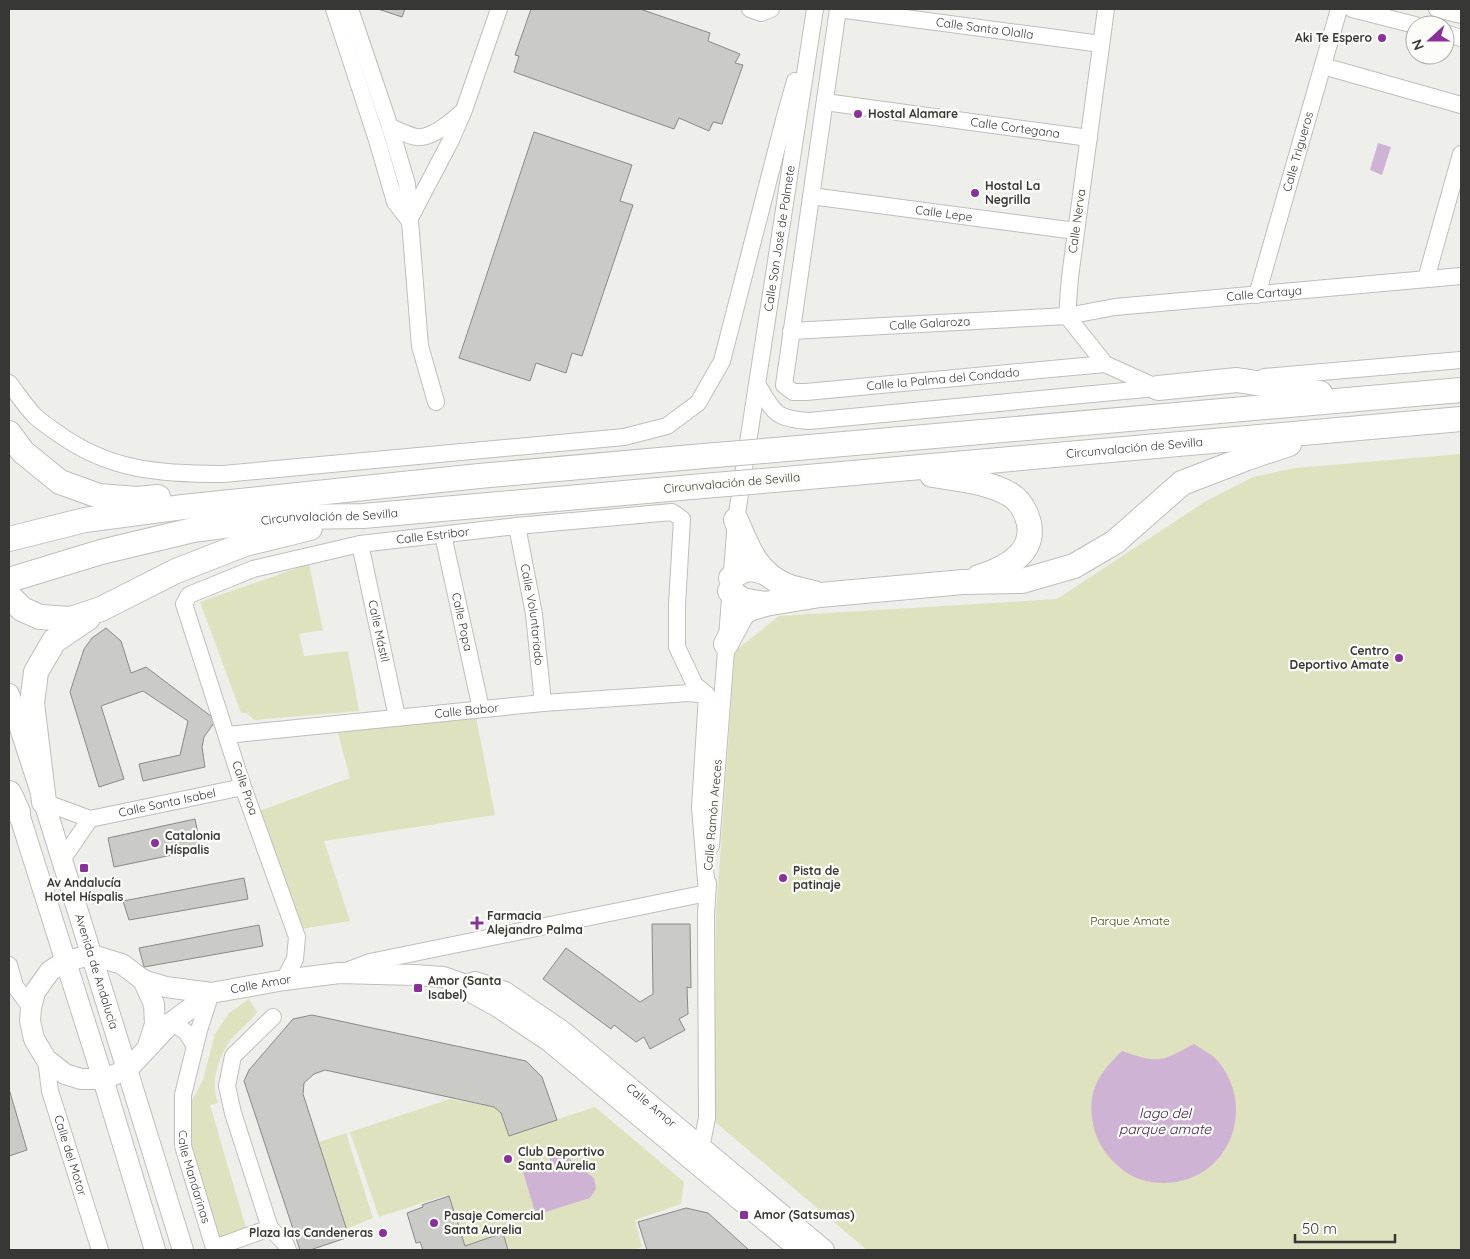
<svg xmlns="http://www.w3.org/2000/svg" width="1470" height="1259" font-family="Quicksand,sans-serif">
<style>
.green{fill:#dfe2be}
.water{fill:#cfb3d4}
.building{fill:#cacac7;stroke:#898a86}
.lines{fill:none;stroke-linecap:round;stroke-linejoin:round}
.minor-casing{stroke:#bebfbb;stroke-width:18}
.major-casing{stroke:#bebfbb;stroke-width:22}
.highway-casing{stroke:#bebfbb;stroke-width:26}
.minor{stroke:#fff;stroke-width:16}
.major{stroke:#fff;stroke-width:20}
.highway{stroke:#fff;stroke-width:24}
.highway-bridge-casing{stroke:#bebfbb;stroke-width:26;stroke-linecap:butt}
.highway-bridge{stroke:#fff;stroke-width:24}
.poi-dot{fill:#8a309b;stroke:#fcfcf8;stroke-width:2}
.labels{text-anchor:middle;stroke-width:4.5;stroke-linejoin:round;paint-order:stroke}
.street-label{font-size:12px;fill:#373735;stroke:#fcfcf8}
.poi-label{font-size:12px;font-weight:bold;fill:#373735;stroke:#fcfcf8;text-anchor:start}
.park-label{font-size:12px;fill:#444700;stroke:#fcfcf8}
.water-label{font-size:14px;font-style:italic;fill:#3f1c46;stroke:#fcfcf8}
</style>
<rect width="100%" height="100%" fill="#eeefeb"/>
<g class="green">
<polygon points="1461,454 1461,1250 867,1250 714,1121 716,913 735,651 779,616 1057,599 1206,501 1253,477 1295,468"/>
<polygon points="309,564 323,630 299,634 304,656 348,651 359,711 254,720 247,713 241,713 200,602"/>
<polygon points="475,712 495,815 324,841 350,921 295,930 253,813 350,778 336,726"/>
<path d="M249,999L257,1012C251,1021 243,1027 235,1035C220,1051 209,1082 218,1103L210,1105L246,1228L219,1237L192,1154L191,1102L203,1080L215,1034L229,1013Z"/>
<polygon points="450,1099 494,1107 501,1113 509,1135 595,1107 684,1182 681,1204 635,1220 642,1247 631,1250 508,1250 502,1234 465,1246 447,1195 379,1217 350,1132"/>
<polygon points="346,1133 373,1218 346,1229 319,1142"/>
</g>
<g class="water">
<polygon points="1378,143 1391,147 1382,175 1370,170"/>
<path d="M1194,1044C1201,1049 1210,1053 1216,1059C1259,1107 1229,1183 1163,1183C1149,1183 1135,1179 1124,1171C1111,1161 1100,1148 1095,1132C1085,1095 1096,1076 1122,1051C1159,1064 1160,1062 1194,1044Z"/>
<polygon points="561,1152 594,1178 596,1189 590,1198 536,1215 523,1172 551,1164 549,1156"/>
</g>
<g class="building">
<polygon points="378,9 405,9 402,17"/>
<polygon points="531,9 640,9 710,33 708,41 740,54 735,63 743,65 722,124 713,122 709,131 679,118 674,129 514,72 519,56 515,55"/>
<polygon points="534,132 632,165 620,201 633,205 582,356 572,353 566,373 536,363 530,381 459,358"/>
<polygon points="106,628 121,641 131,673 146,667 216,720 204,737 202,747 205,767 143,781 139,764 180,755 188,721 143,691 101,706 124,779 99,787 70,692 84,649 92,638"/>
<polygon points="195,819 201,849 114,867 108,838"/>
<polygon points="244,878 248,899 129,920 123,901"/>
<polygon points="652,924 690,924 691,988 687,987 688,1014 679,1019 685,1030 650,1049 644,1037 636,1042 614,1025 611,1029 543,979 566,948 640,1002 653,994"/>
<polygon points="259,925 263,946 144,967 139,948"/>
<polygon points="312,1015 526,1061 542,1077 557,1120 509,1136 501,1113 494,1107 325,1070 314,1074 304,1083 303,1094 349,1237 310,1250 300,1250 244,1081 249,1070 293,1019"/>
<polygon points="9,1089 27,1150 9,1156"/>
<polygon points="449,1196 465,1246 503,1233 508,1250 423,1250 420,1242 416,1243 407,1213 423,1207 422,1205"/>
<polygon points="686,1208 708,1213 749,1250 645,1250 647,1250 638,1222"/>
</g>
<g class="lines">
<g class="minor-casing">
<g id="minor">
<polyline points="334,9 377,140 395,202 409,220"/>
<polyline points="350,9 390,127 407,184 420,346 436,402"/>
<polyline points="750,9 761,13 771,9"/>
<path id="s1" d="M838,9L784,385L793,392H806L1105,364"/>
<path id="s2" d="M838,9L1101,44"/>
<polyline points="1106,9 1070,277 1067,316 1105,364 1158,388"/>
<polyline points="1352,9 1415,25"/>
<polyline points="1437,9 1461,15"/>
<polyline points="1445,33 1461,38"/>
<polyline points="1323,66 1461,105"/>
<path id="s3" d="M825,102L1089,138"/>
<path d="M390,127C398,130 407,135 416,137C431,139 450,123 461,113"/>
<path id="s4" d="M811,196L1076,231"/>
<polyline points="410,218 451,140 464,110 499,9"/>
<polyline points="1426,279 1461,154"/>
<path id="s5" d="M1257,295L1339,9"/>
<path id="s6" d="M791,331L1067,316L1115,307L1461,276"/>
<polyline points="1264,377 1461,360"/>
<path d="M9,383C17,393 25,406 35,416C41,422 49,427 56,432C109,471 160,474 223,474L624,437L667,426L698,403L722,361L784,120L795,81"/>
<path d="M757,384C774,412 774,419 809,421L1156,388"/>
<path id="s7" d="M517,526L534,614L543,703"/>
<path id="s8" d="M443,535L481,709"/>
<path id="s9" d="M360,544L397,717"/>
<path id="s10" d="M227,735L543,703L689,693L707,695"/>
<path id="s11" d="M44,802L90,819L243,787"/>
<path id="s12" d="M711,846L736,520L815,9"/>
<polyline points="62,860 90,819"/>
<polyline points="9,965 15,986 31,1008"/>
<path id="s13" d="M284,980L295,959L297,937L243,787L184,604L189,595L253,569L360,544L517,526L672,512L682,519L677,605V647L695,685L707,695L700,807L707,893L370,962L344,972"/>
<path id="s14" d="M211,993L199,1030L183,1095V1146L214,1248L270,1228"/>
<polyline points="273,1017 233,1056 227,1086 233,1113 270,1228 285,1243 288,1250"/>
<polyline points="172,1022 186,1032 195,1046"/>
<path id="s15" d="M46,1059L50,1091L100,1250"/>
<polyline points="695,1156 701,1148 707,1118 706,915 708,883"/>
</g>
</g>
<g class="major-casing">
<g id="major">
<path id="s16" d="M9,694L44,802L183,1250"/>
<polyline points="14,798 103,1079 155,1250"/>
<path id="s17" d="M143,980L166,987L211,993L284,980L339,973L415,975L443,977L466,985L475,982L505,992L562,1031L824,1250"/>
<polyline points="466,985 471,992 498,1007 549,1041 800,1250"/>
<polyline points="148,1046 155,1024 154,1004 143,980 122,964 92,955 65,961 50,971 35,992 31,1008 30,1021 34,1039 46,1059 65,1074 81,1079 103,1079 127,1070 172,1022 211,993"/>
</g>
</g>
<g class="highway-casing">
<g id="highway">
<polyline points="1158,388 1237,380 1320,393"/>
<polyline points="9,433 23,452 60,482 99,496 137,499 158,497"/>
<polyline points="775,450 1461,390"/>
<path d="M932,475C958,479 986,481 1009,494C1017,498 1023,507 1026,514C1041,550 1008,568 979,577"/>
<path id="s18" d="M774,480L1461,419"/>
<path d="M736,520C748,548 756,573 787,586C795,589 805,591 814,593"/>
<polyline points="9,539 85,520 183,507 479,476 704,456"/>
<path d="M731,578C744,569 748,567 763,572"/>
<path id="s19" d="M9,580L101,552L193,530L292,517L363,516L703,486"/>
<polyline points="730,591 742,600 765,604"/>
<polyline points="9,596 22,609 40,617 71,619 101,609 176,571 245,544 310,528"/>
<polyline points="726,644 742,614 749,609 765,604 820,595 963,582 1022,581 1074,566 1115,542 1182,483 1247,458 1289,444"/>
<polyline points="9,793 18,812"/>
<polyline points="44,802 32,703 36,672 54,641 88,618"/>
</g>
</g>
<use href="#minor" class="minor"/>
<use href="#major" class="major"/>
<use href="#highway" class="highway"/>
<g class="highway-bridge-casing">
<g id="highway-bridge">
<polyline points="704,456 775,450"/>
<polyline points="703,486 774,480"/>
</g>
</g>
<use href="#highway-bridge" class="highway-bridge"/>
</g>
<g class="poi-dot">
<circle cx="1382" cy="38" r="5"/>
<circle cx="858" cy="114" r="5"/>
<circle cx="975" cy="193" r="5"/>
<circle cx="1399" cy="658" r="5"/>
<circle cx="155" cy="843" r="5"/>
<rect x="79" y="863" width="10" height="10" rx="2.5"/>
<circle cx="783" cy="878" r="5"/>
<path d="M474.5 915.5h5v5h5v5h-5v5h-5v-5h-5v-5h5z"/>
<rect x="413" y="983" width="10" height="10" rx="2.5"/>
<circle cx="508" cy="1159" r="5"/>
<rect x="739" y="1210" width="10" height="10" rx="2.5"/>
<circle cx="434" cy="1223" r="5"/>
<circle cx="383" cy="1233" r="5"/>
</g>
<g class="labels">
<g class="street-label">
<text dy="4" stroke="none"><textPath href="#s2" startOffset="148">Calle Santa Olalla</textPath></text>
<text dy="4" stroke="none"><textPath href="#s3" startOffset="192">Calle Cortegana</textPath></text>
<text dy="4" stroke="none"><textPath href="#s5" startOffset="149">Calle Trigueros</textPath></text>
<text dy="4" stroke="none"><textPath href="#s4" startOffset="134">Calle Lepe</textPath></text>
<text transform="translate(1077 221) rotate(-82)" y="4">Calle Nerva</text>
<text dy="4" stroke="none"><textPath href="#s12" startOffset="612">Calle San José de Palmete</textPath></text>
<text dy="4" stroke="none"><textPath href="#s6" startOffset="475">Calle Cartaya</textPath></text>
<text dy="4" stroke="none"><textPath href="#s6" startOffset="139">Calle Galaroza</textPath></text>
<text dy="4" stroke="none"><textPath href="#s1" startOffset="542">Calle la Palma del Condado</textPath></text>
<text dy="4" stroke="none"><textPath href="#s18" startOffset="362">Circunvalación de Sevilla</textPath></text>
<text transform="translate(732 483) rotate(-5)" y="4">Circunvalación de Sevilla</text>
<text dy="4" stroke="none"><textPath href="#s19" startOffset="328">Circunvalación de Sevilla</textPath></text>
<text dy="4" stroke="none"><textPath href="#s13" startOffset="660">Calle Estribor</textPath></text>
<text dy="4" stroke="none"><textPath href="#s7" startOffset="90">Calle Voluntariado</textPath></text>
<text dy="4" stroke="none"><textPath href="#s8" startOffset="89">Calle Popa</textPath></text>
<text dy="4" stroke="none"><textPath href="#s9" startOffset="89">Calle Mástil</textPath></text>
<text dy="4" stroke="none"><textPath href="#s10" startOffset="241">Calle Babor</textPath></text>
<text transform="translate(245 788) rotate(71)" y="4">Calle Proa</text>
<text dy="4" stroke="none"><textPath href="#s11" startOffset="128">Calle Santa Isabel</textPath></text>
<text transform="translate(713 815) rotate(-85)" y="4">Calle Ramón Areces</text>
<text dy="4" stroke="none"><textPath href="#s16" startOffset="291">Avenida de Andalucía</textPath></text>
<text dy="4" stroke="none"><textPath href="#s17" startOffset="120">Calle Amor</textPath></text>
<text dy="4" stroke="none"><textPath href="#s17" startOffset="554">Calle Amor</textPath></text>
<text dy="4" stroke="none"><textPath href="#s15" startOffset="100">Calle del Motor</textPath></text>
<text dy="4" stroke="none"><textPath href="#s14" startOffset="189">Calle Mandarinas</textPath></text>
</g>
<g class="poi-label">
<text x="1372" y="42" text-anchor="end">Aki Te Espero</text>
<text x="868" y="118">Hostal Alamare</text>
<text x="985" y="190">Hostal La<tspan x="985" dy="14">Negrilla</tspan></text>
<text x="1389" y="655" text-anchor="end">Centro<tspan x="1389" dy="14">Deportivo Amate</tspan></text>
<text x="165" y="840">Catalonia<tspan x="165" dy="14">Híspalis</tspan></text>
<text x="793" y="875">Pista de<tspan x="793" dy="14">patinaje</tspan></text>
<text x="84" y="887" text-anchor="middle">Av Andalucía<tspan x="84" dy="14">Hotel Híspalis</tspan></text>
<text x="487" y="920">Farmacia<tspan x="487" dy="14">Alejandro Palma</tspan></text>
<text x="428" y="985">Amor (Santa<tspan x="428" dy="14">Isabel)</tspan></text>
<text x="518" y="1156">Club Deportivo<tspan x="518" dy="14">Santa Aurelia</tspan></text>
<text x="754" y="1219">Amor (Satsumas)</text>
<text x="444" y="1220">Pasaje Comercial<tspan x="444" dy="14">Santa Aurelia</tspan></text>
<text x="373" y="1237" text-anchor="end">Plaza las Candeneras</text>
</g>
<g class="park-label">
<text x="1130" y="925">Parque Amate</text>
</g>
<g class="water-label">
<text x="1165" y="1118">lago del<tspan x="1165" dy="16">parque amate</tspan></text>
</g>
</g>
<rect width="1470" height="1259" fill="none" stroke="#373735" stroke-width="20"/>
<g transform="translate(1430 40) rotate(249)"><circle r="24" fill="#fcfcf8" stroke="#adadaa"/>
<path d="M0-4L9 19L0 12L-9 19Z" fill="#8a309b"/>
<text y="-8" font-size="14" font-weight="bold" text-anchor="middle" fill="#373735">N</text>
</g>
<path d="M1295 1234v8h100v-8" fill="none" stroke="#373735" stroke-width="2.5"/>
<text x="1302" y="1234" font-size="15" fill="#373735" stroke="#fcfcf8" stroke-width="4" paint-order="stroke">50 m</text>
</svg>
